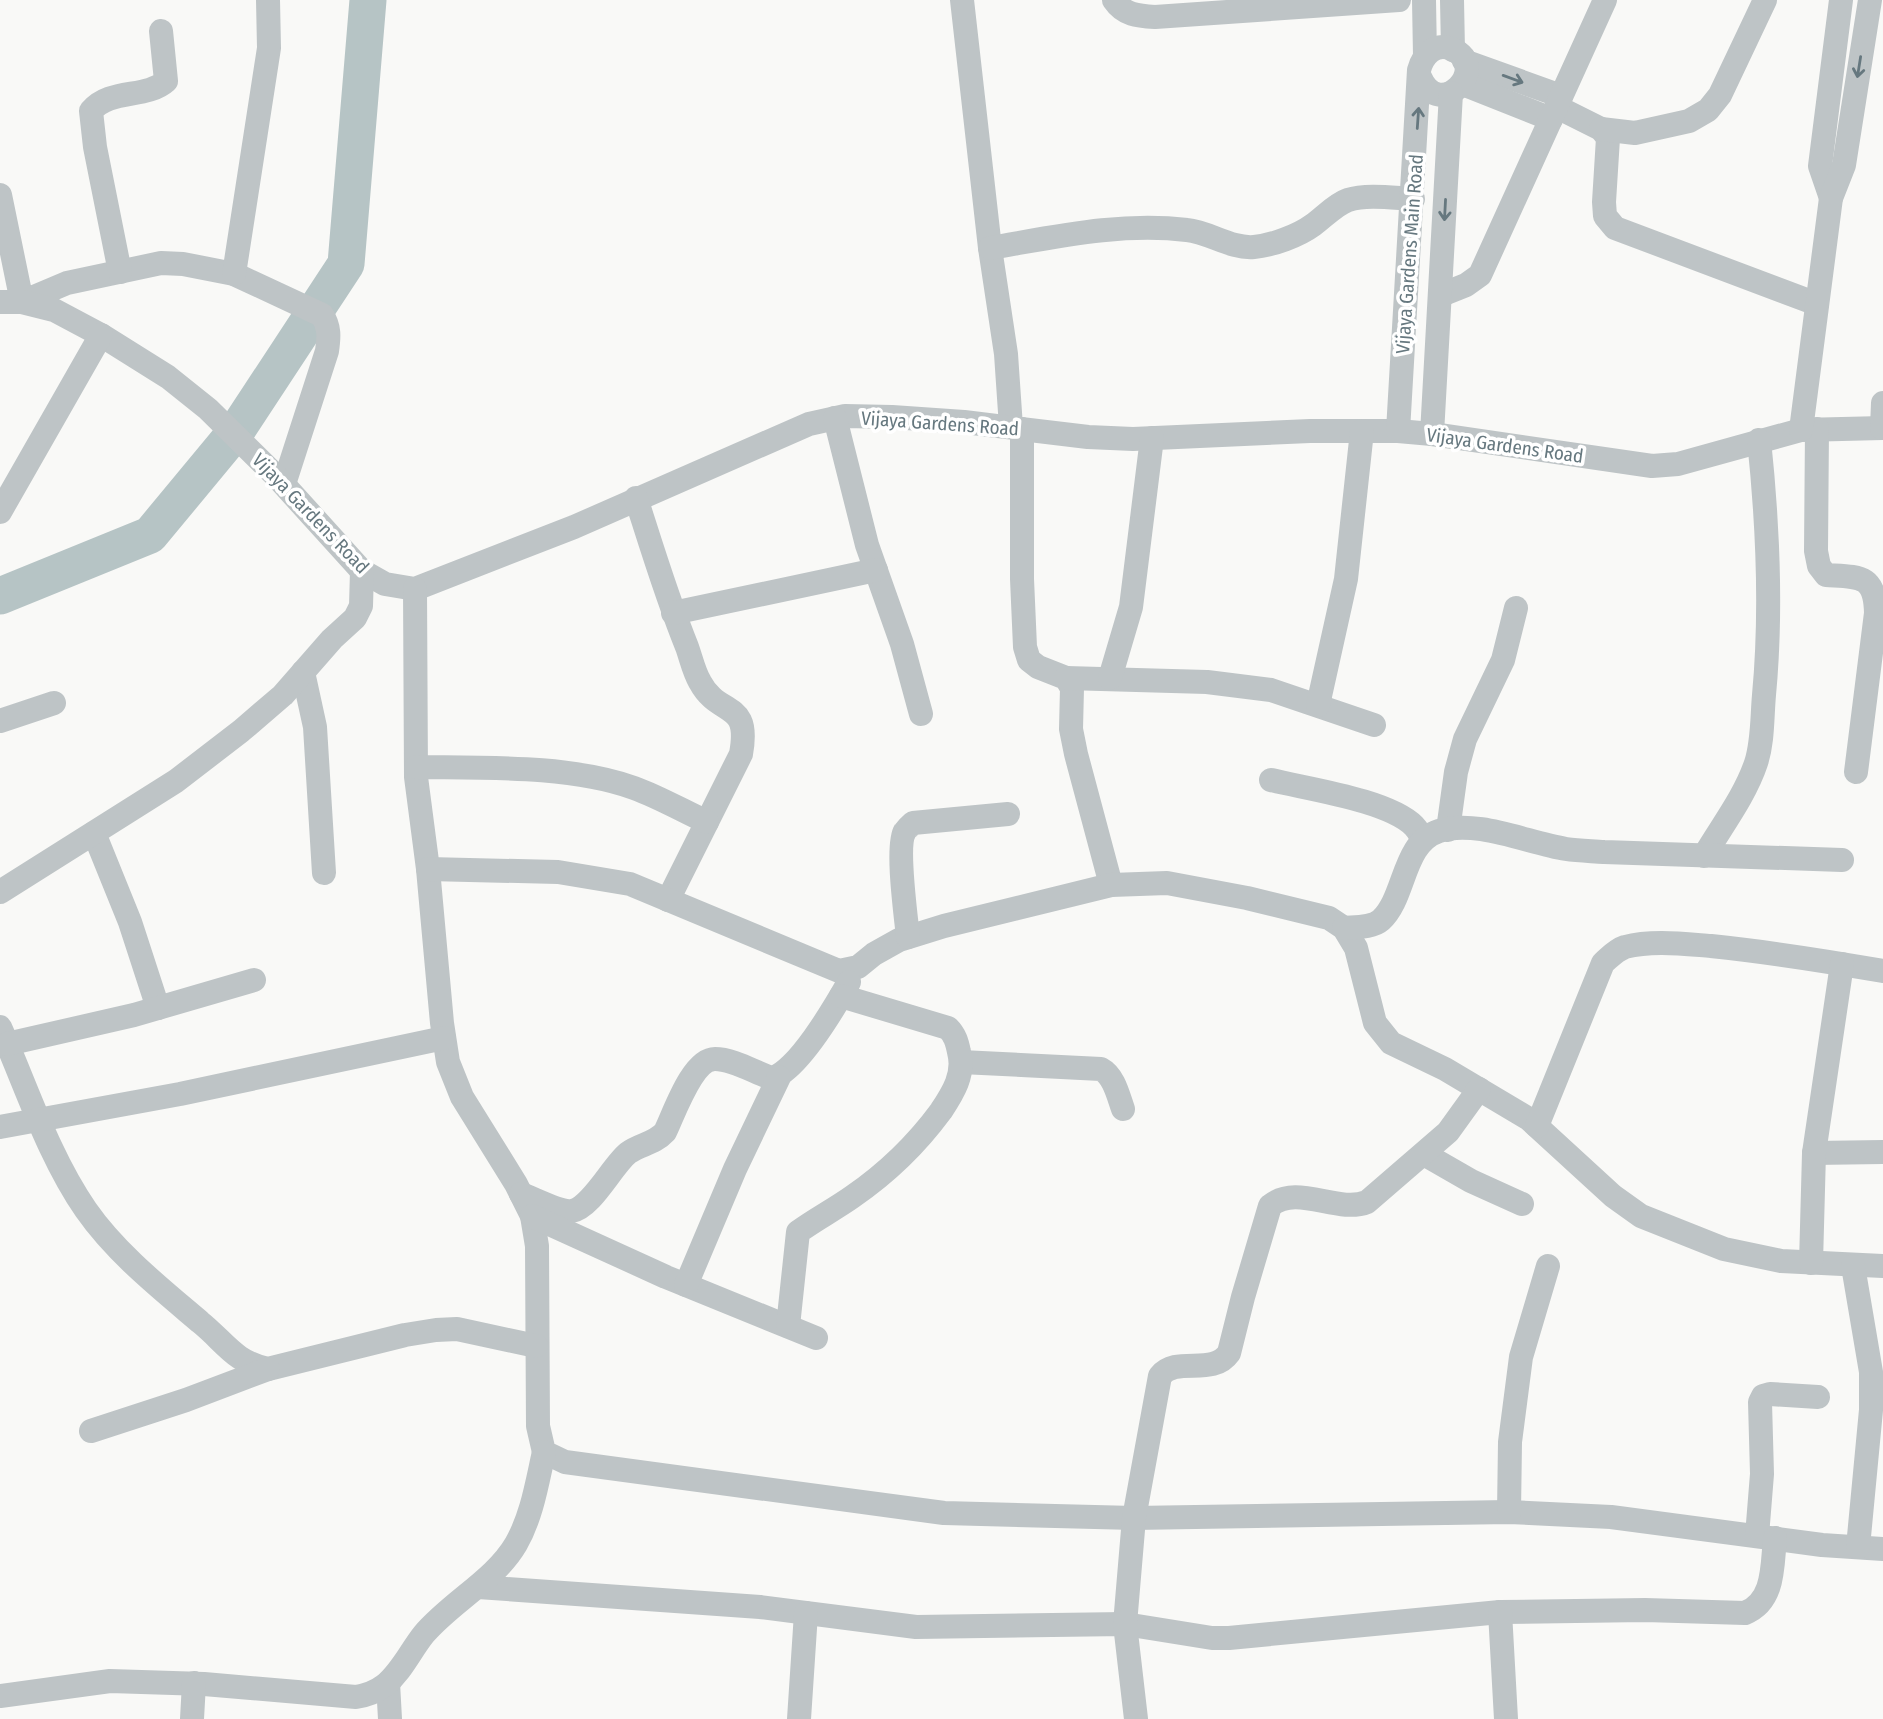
<svg xmlns="http://www.w3.org/2000/svg" width="1883" height="1719" font-family="'Fira Sans Condensed',sans-serif">
<style>
.lines{fill:none;stroke-linecap:round;stroke-linejoin:round}
.river{stroke:#b6c4c5;stroke-width:37}
.street{stroke:#bec4c6;stroke-width:24}
.oneway{stroke:#66787f}
.labels{text-anchor:middle;stroke-width:7;stroke-linejoin:round;paint-order:stroke}
.street-label{font-size:19px;fill:#66787f;stroke:#fff}
</style>
<rect width="100%" height="100%" fill="#f9f9f7"/>
<g class="lines">
<polyline class="river" points="0,596 150,535 237,430 346,264 368,0"/>
<g class="street">
<polyline points="962,0 990,248 1006,354 1011,427"/>
<path d="M1114,0C1124,15 1138,16 1155,17L1399,0"/>
<polyline points="1424,0 1425,56"/>
<polyline points="1452,0 1453,50"/>
<polyline points="1464,61 1561,96"/>
<polyline points="1463,84 1551,119"/>
<polyline points="1557,107 1601,129 1608,138 1604,202 1605,216 1615,228 1817,304"/>
<polyline points="1601,129 1635,133 1689,121 1708,110 1720,95 1765,0"/>
<path d="M0,195L22,302L67,283L161,263L183,264L234,274L322,315C330,327 329,337 327,351L284,484"/>
<polyline points="1831,198 1820,166 1841,0"/>
<path d="M990,248C1055,237 1120,222 1187,230C1209,232 1231,249 1254,247C1273,245 1298,236 1313,225C1324,217 1336,204 1348,200C1367,194 1393,198 1413,199"/>
<path d="M120,272L95,147L91,111C110,88 146,99 166,81L161,31"/>
<polyline points="234,274 269,48 268,0"/>
<polyline points="1441,295 1466,285 1480,275 1605,0"/>
<polyline points="0,302 22,302 54,310 101,335 168,377 208,409 276,476 362,571 385,584 415,589 574,527 809,424 845,416 892,417 964,422 1088,437 1133,439 1310,431 1398,431 1432,434 1652,466 1678,464 1801,430 1883,428"/>
<polyline points="835,418 867,545 902,644 921,714"/>
<polyline points="1882,428 1883,403"/>
<polyline points="1022,429 1022,579 1025,647 1029,660 1038,667 1066,678 1072,688 1071,729 1076,754 1111,885"/>
<path d="M1817,429L1816,551L1819,566L1826,575C1859,577 1875,574 1876,613L1856,772"/>
<polyline points="1801,430 1831,198 1844,165 1870,0"/>
<path d="M1398,431L1419,70C1423,55 1435,42 1452,49C1492,67 1440,123 1420,77"/>
<polyline points="1432,434 1451,93"/>
<path d="M636,498C652,548 667,598 687,647C691,658 694,672 700,682C719,718 751,699 741,754L668,900"/>
<polyline points="0,512 101,335"/>
<polyline points="415,589 416,777 428,869 442,1023 448,1062 462,1097 516,1184 532,1216 537,1246 538,1426 544,1452 565,1462 944,1513 1134,1518 1509,1512 1611,1517 1822,1545 1883,1549"/>
<polyline points="673,613 876,570"/>
<polyline points="303,672 315,727 324,873"/>
<polyline points="1066,678 1207,682 1271,690 1374,725"/>
<polyline points="1110,678 1131,607 1152,438"/>
<polyline points="1318,705 1346,579 1362,431"/>
<polyline points="0,721 54,703"/>
<path d="M416,767C483,768 571,765 634,788C659,797 683,811 707,822"/>
<path d="M1271,780C1307,789 1388,800 1414,826C1418,830 1420,835 1423,839"/>
<polyline points="1448,830 1456,772 1465,739 1503,660 1516,608"/>
<polyline points="94,833 130,922 158,1008"/>
<path d="M1704,856C1721,827 1745,796 1756,763C1763,742 1762,717 1764,695C1772,610 1768,525 1759,440"/>
<polyline points="428,869 558,872 630,884 839,971 858,967 874,954 899,940 944,926 1111,885 1167,883 1247,898 1329,918 1344,928 1356,948 1375,1023 1391,1043 1445,1069 1529,1119 1613,1196 1641,1216 1724,1249 1781,1261 1883,1266"/>
<polyline points="0,892 176,781 241,731 283,695 332,639 355,618 361,606 362,571"/>
<path d="M1344,928C1355,927 1372,928 1381,920C1406,897 1402,843 1439,831C1476,819 1528,843 1566,849C1579,851 1592,851 1604,852L1842,860"/>
<path d="M908,937C906,917 896,845 905,831C905,830 913,823 913,823L1008,814"/>
<path d="M0,1027C27,1088 48,1155 86,1210C116,1253 160,1288 200,1322C225,1342 234,1362 268,1369L405,1335L436,1330L457,1329L536,1346"/>
<polyline points="7,1044 134,1015 254,980"/>
<path d="M961,1062L1101,1069C1114,1076 1118,1095 1123,1109"/>
<path d="M1537,1126L1603,963C1610,957 1616,950 1625,947C1652,940 1684,944 1711,946C1769,952 1826,961 1883,971"/>
<polyline points="0,1127 180,1094 444,1038"/>
<polyline points="1814,1153 1883,1152"/>
<polyline points="1424,1154 1471,1181 1522,1204"/>
<path d="M521,1194C533,1198 561,1213 572,1211C592,1207 612,1166 628,1153C640,1144 654,1144 665,1132C674,1114 692,1059 715,1059C733,1059 754,1072 771,1078C796,1074 836,1005 849,982"/>
<polyline points="532,1216 666,1277 816,1338"/>
<polyline points="1811,1263 1814,1153 1842,964"/>
<polyline points="1853,1266 1871,1372 1871,1410 1858,1547"/>
<polyline points="686,1285 735,1169 779,1077"/>
<path d="M788,1326L798,1232C816,1219 835,1209 852,1197C887,1173 916,1145 941,1111C953,1093 965,1074 959,1052C957,1042 955,1035 948,1028L841,996"/>
<polyline points="91,1431 186,1400 268,1369"/>
<polyline points="1509,1512 1510,1442 1521,1357 1548,1266"/>
<polyline points="1757,1536 1762,1474 1760,1402 1763,1396 1770,1394 1818,1397"/>
<path d="M478,1587L760,1607L916,1627L1125,1624L1212,1638H1229L1500,1612L1645,1610L1745,1613C1775,1601 1772,1565 1775,1538"/>
<polyline points="1500,1612 1506,1719"/>
<polyline points="388,1683 390,1719"/>
<path d="M0,1696L110,1681L204,1684L356,1697C368,1695 376,1692 385,1685C402,1671 411,1650 424,1634C451,1602 495,1580 516,1544C532,1516 537,1483 544,1452"/>
<polyline points="192,1719 194,1683"/>
<polyline points="799,1719 806,1613"/>
<path d="M1136,1719L1125,1624L1134,1518L1160,1376C1177,1355 1212,1377 1229,1353L1243,1297L1270,1206C1297,1183 1337,1214 1367,1202L1448,1132L1479,1089"/>
</g>
</g>
<defs><path id="oneway-shaft" d="M-6 0H5M1.5-3L5.5 0L1.5 3" fill="none" stroke-width="1.6" stroke-linecap="round" stroke-linejoin="round" transform="scale(1.75)"/></defs>
<g class="oneway">
<use href="#oneway-shaft" transform="translate(1859 67) rotate(99)"/>
<use href="#oneway-shaft" transform="translate(1513 79) rotate(20)"/>
<use href="#oneway-shaft" transform="translate(1418 118) rotate(-86)"/>
<use href="#oneway-shaft" transform="translate(1445 210) rotate(93)"/>
</g>
<g class="labels">
<g class="street-label">
<text transform="translate(1409 254) rotate(-86)" y="7">Vijaya Gardens Main Road</text>
<text transform="translate(940 423) rotate(4)" y="7">Vijaya Gardens Road</text>
<text transform="translate(1505 445) rotate(8)" y="7">Vijaya Gardens Road</text>
<text transform="translate(311 513) rotate(46)" y="7">Vijaya Gardens Road</text>
</g>
</g>
</svg>
